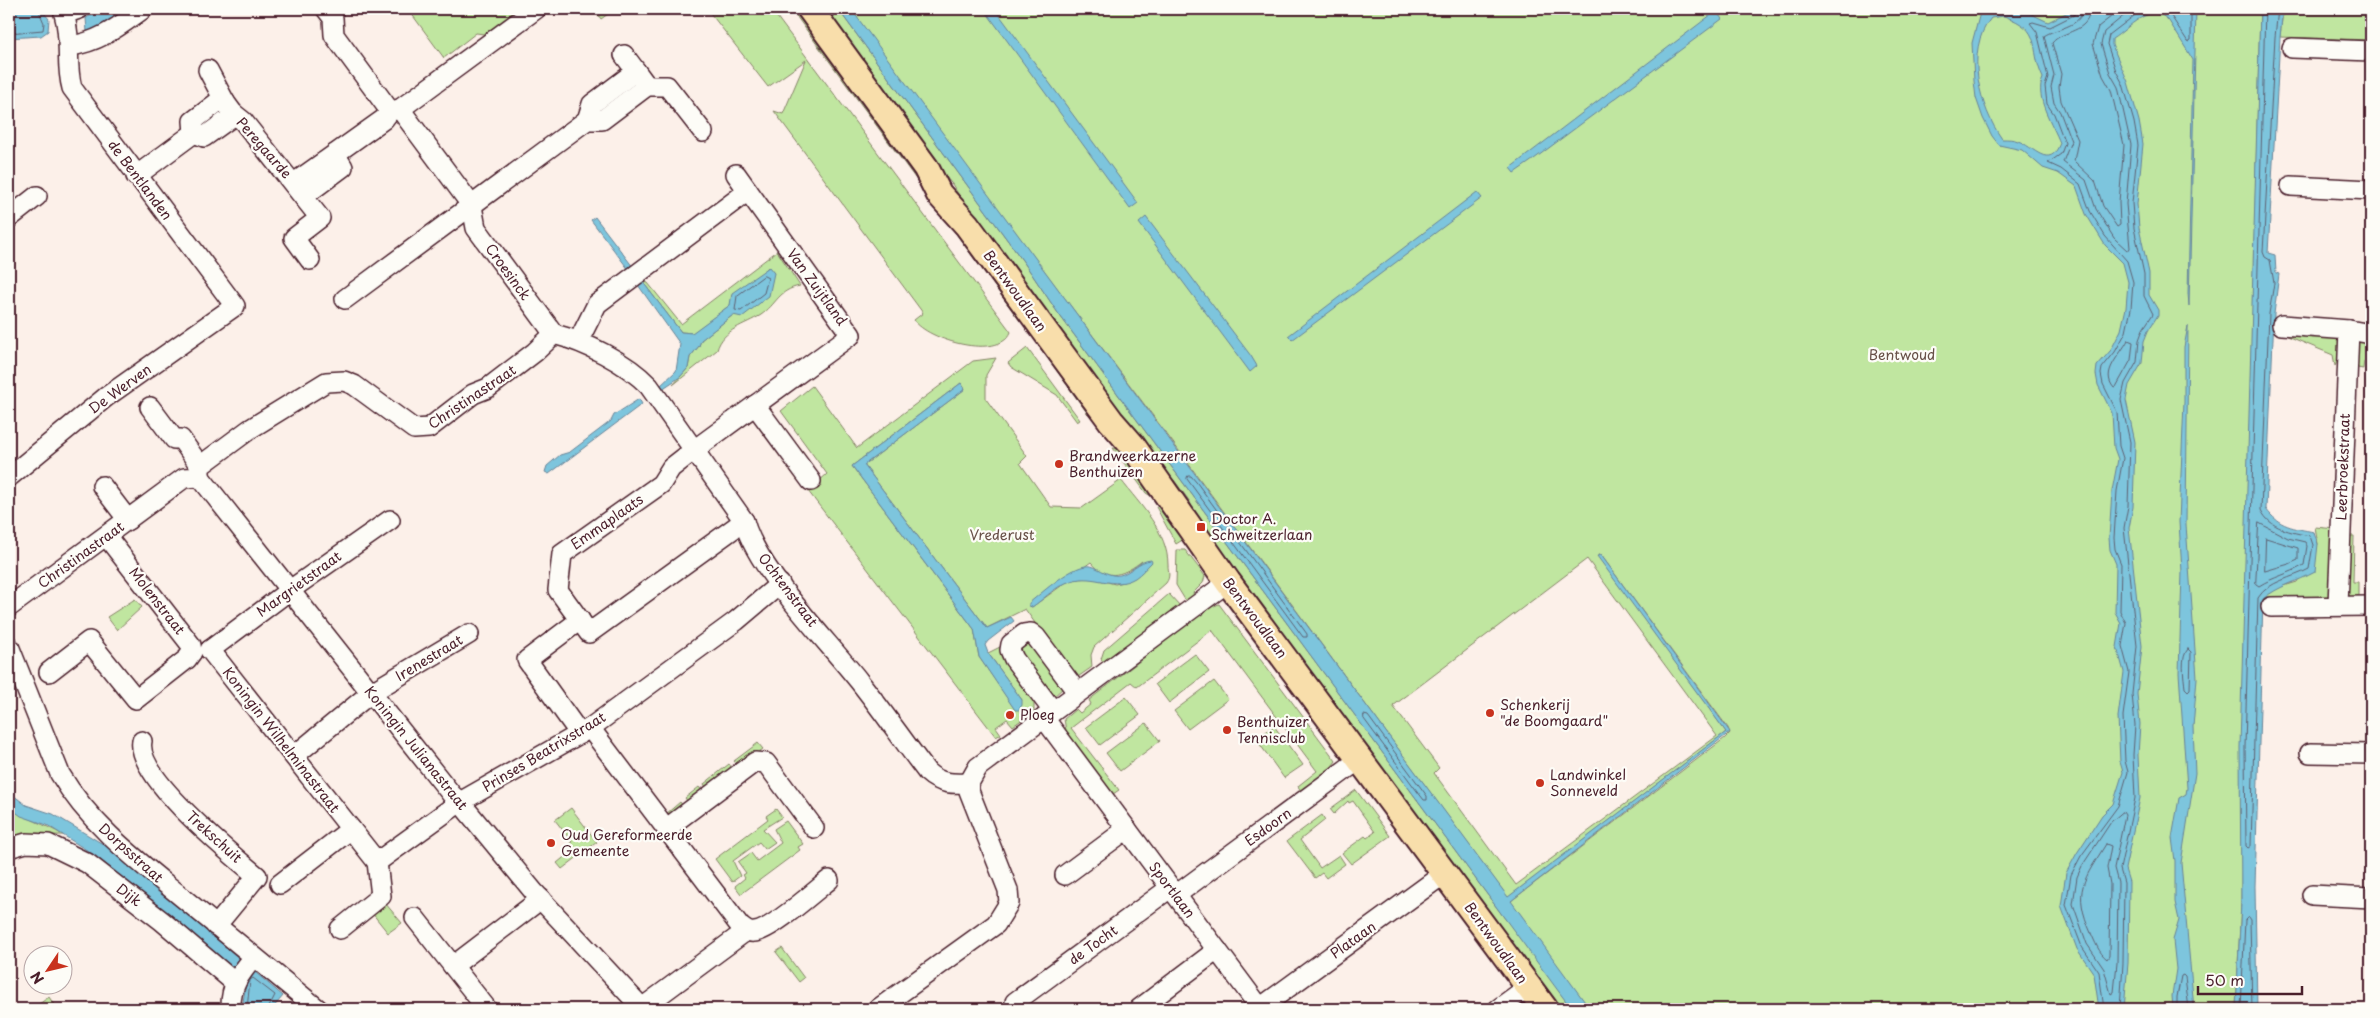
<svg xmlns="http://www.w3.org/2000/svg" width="2380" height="1018" font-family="'Playpen Sans',sans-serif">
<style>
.green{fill:#c0e6a0;stroke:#858266;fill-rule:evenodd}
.water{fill:#7dc5dd;stroke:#698396;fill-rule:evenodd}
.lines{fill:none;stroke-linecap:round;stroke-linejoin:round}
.shore{stroke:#5e6172;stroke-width:1}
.minor-casing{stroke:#4a1f2b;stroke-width:22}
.major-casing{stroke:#4a1f2b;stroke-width:29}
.minor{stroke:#fdfcf7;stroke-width:19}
.major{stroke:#f8deab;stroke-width:25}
.poi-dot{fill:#c8321e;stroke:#fdfcf7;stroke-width:2}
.labels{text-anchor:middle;stroke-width:4.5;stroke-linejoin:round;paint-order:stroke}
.street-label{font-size:14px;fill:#4a1f2b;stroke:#fdfcf7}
.park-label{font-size:14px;fill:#685148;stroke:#fdfcf7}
.poi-label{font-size:14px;fill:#4a1f2b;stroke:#fdfcf7;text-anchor:start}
</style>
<rect width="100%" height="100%" fill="#fcf0e9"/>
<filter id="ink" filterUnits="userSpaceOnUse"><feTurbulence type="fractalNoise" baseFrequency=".02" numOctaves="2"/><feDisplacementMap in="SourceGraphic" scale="10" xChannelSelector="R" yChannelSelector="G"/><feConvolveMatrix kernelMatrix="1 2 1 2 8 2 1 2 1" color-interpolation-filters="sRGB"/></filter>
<g filter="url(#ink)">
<g class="green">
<polygon points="408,9 524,9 492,35 476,33 444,58"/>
<polygon points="594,9 615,9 601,19"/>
<path d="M707,9H771L1011,332C999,361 927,340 914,320L923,313L774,111L783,114L806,60L768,87Z"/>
<polygon points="791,9 802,9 1023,313 1020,321"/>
<path d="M820,9H838L1025,264L1058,313L1506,920L1511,901L1725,738L1730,733L1728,728L1601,555H1598L1726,732L1508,898L1168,436L848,9H2260L2247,532L2241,902L2236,1009H1553L1195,517L1190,502L1174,480L1166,486L971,215L952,184L933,163ZM1587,559L1717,736L1516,885L1434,773L1439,768L1393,706Z"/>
<polygon points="2283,9 2371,9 2371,40 2280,37"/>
<path d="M777,251L800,286C778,290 777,304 761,315C745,325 723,329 717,350L673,385L688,368L690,357L699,346L701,340L733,315L774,273L768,267L730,305L693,333L681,332L642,281L648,283L681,324Z"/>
<polygon points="2278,332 2343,338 2341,354 2335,366 2333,355"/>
<polygon points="2359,339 2371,342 2368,361 2364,361 2363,369 2352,367 2354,347"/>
<polygon points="1045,343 1089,404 1088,414 1038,345"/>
<polygon points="1027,348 1080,420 1077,422 1057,395 1011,367 1008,363"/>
<path d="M996,358L986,375V399L1027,456L1020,463L1051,507L1082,508L1121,480C1140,505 1168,532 1168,565C1168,572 1171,576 1166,583L1094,647L1091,655L1092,667L1075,679L1025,609L987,628L864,465L965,389L961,383L852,466L974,629L979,657L1015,709L1022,700L988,653L1002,646L1004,660L1034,702V711L1013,726L1007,719L996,727L1001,734L996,737L808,491L827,474L781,411L812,386L857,448L973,361ZM1142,561L1124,582L1115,584L1088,577L1068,581L1032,607L1030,606L1091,562C1108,583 1125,574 1142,561Z"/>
<polygon points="1113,448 1122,449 1156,494 1151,496 1146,493"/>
<polygon points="1166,500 1184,539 1176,544 1156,507"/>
<polygon points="2315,527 2336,529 2329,601 2263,599 2274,589 2297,582 2318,544"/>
<polygon points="2345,536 2354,536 2353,582 2358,582 2358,600 2350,600 2346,596"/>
<polygon points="1177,550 1185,550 1205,576 1203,583 1193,593 1195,597 1187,603 1176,585"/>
<polygon points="1169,594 1181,607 1107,666 1101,659 1104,650"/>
<polygon points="135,599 142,607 117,630 107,617"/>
<path d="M1219,604L1336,761L1329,770L1301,792L1298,786L1317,771L1212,630L1137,687L1131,682L1071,728L1119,790L1113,794L1066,731L1064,719L1076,709L1080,713L1091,704L1089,700C1116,679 1144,658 1171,636C1186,625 1201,610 1219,604Z"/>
<polygon points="1027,643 1033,645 1064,687 1051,699 1017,652 1020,645"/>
<polygon points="1195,654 1209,672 1169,703 1155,684"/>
<polygon points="1214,681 1228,699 1188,729 1174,711"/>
<polygon points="1126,697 1140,715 1100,745 1086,727"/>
<polygon points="1146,723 1160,741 1120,771 1106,753"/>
<polygon points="1274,726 1303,765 1284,778 1256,739"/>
<polygon points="758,743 763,749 739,767 734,761"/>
<polygon points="729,764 734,771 708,790 704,784"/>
<polygon points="699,787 704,793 669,816 666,814 680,802 683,806 688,802 685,798"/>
<polygon points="1356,790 1390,836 1351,864 1342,853 1365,836 1367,838 1375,832 1353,801 1349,803 1348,801 1334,814 1330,809"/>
<path d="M9,807C26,819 45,824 63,835L9,836Z"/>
<polygon points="571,808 597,842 562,869 557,863 573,850 569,844 572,842 555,820"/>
<polygon points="776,809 782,817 763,829 775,842 765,849 759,842 733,861 740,876 732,882 715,859 768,819 766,816"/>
<polygon points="1322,815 1325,820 1300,840 1320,868 1339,855 1345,864 1326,878 1322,873 1315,878 1287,841"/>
<polygon points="786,821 803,844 798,847 800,850 741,894 735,886 745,878 743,875 746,873 738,862 751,853 757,861 781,843 774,829"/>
<polygon points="385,903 402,923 388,933 372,913"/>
<polygon points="782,948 804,978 799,982 776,952"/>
<polygon points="49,997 57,1009 32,1009"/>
</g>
<g class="water">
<polygon points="9,9 41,9 49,19 48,31 41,36 9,38"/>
<polygon points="102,9 125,9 102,26 87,32 86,18"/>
<polygon points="838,9 851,9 1508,897 1726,732 1597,556 1601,555 1730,732 1511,901 1590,1009 1572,1009 1562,996 1058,313 1025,264"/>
<polygon points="984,9 995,9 1138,203 1130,209"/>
<path d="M1981,9H2021L2048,22L2074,9H2196L2189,306L2188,293L2193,60L2169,21C2150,0 2129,29 2112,39V45L2128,82L2139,121L2143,144L2137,204L2139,228L2149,273V295L2158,310V315L2148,331L2144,341L2142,363L2129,385L2126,400L2135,442L2133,507L2129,528L2142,646L2137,694L2140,724L2138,755L2140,798L2125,869L2129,882L2128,963L2124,1009H2099L2094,974L2077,949L2061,906L2066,873L2077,853L2102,815L2113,804L2123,772L2120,762L2118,717L2124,672L2117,647L2121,623L2115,612L2116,564L2110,550L2109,538L2112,491L2118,459L2114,448L2112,413L2098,385L2096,374L2097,366L2111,350L2121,330L2126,308L2128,282L2123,263L2105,245L2086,214L2076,186L2058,173L2043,168L2022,150L1999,145L1992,136L1983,118L1976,98L1974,81L1972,43ZM2004,16C2045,31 2028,46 2043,78C2034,98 2053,124 2060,143C2050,171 2033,146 2018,141C2014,139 2008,139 2002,139C1980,108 1964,51 1991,18Z"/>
<path d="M2260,9H2283L2280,37L2268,253L2275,255L2276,273L2279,274L2274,314L2266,509C2279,527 2294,528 2314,532L2318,544L2315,572C2297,582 2278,586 2263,599L2255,886L2257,1009H2236L2241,902L2240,747Z"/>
<polygon points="1716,11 1722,19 1530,162 1514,173 1510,168"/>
<polygon points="1477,192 1482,198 1292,340 1288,336"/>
<polygon points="595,217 633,267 629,270 591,220"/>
<polygon points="1146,217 1251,356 1257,366 1250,372 1139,223"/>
<polygon points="769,267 774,273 769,296 742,317 733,315 701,340 699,346 690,357 688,368 680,377 662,389 660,386 676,371 680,344 638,285 642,281 681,332 692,333 730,305 732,293"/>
<polygon points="2188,326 2186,525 2197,678 2193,727 2195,773 2181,863 2194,1009 2173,1009 2172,996 2176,969 2173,940 2179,920 2175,902 2175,861 2172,838 2178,804 2179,798 2186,794 2187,788 2179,673 2182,572 2179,522 2184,402 2184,347"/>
<polygon points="961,383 965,389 864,465 987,628 1011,617 1014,621 988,641 985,645 988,653 1022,700 1022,705 1019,710 1015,710 979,657 974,629 852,466"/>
<polygon points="639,399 642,404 549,474 545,472 547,466 560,455 570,452 611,421 614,415"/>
<path d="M1151,560L1152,562C1147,567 1141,574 1135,578C1113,591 1095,573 1071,581C1057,585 1044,599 1032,607L1029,606V603C1043,592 1074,563 1091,566C1101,569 1109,577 1120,575C1132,572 1138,561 1151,560Z"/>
<polygon points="9,792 26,805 53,814 111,849 283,996 272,1009 242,1009 246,983 229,966 96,856 47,825 21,816 9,807"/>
</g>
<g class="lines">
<g class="shore">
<polyline points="2077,9 2074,15 2050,27 2033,22 2030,23 2037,32 2048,77 2045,86 2047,104 2054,114 2065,143 2061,154 2048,163 2061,169 2080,184 2090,211 2105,236 2127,261 2133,282 2131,309 2126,332 2115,352 2102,368 2101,374 2103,384 2117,412 2119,446 2123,458 2117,491 2114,538 2115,549 2121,564 2120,611 2126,623 2122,646 2129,672 2123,716 2125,761 2128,772 2118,806 2081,856 2071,875 2066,905 2082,947 2099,972 2104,1009"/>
<path d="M2083,9C2081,28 2055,28 2044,36L2054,75L2051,87L2054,103L2060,112L2071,141L2063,162L2086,180L2096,209L2114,238L2128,251L2130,248L2126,204L2131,145L2118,87L2110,73L2101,44L2104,32L2132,9"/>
<path d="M2090,9C2089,34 2063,29 2052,43L2061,74L2059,87L2061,101L2078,140L2074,161L2095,181L2103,206L2117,227L2120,225L2119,202L2124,145L2111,90L2103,76L2093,44L2098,27L2121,9"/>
<polyline points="2160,9 2169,13 2188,42 2191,40 2191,9"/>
<path d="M2265,9L2245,747L2246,846L2248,848L2251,846L2258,598C2268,581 2293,578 2309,569L2313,545L2310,536C2291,532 2270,529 2261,510L2269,314L2274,283L2270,260L2265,257L2263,252L2275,37L2278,9"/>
<polyline points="9,33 43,30 44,23 38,9"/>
<polygon points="764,276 768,278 764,293 741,311 735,310 737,296"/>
<path d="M2128,340L2133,342L2131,360L2116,387L2114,388C2100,372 2120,356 2128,340Z"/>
<polygon points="1188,476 1191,476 1197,483 1307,634 1307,637 1303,637 1187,479"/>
<path d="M2259,523L2288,538L2305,542L2307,546L2304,565C2289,574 2273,577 2259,586L2256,584Z"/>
<polygon points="2266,538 2298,548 2298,560 2289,564 2265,571"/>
<path d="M2188,649L2191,652L2190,689L2188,691L2185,688C2184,677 2180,657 2188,649Z"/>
<polygon points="1364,715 1368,716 1427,796 1427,800 1424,800 1417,791 1364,719"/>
<polygon points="2123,812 2125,815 2114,868 2118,883 2117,963 2114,992 2111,994 2104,969 2087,944 2073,904 2077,877 2082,866 2111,822"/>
<path d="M2106,844L2111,846L2107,868L2110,884L2109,956L2107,959C2099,953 2095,942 2091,933C2072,890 2084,880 2106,844Z"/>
<polyline points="247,1009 250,980 253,978 275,995 268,1009"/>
<polyline points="2120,1009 2123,963 2124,883 2120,869 2135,798 2133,755 2135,725 2132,694 2137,646 2124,528 2128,506 2130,442 2121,400 2125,383 2137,362 2139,340 2143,329 2153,314 2144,296 2144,274 2134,228 2132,203 2138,145 2134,122 2123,84 2116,71 2107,44 2109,35 2143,9"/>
<polyline points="2177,1009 2177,997 2181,976 2183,975 2185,977 2189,1009"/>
<polyline points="2241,1009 2245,920 2248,917 2250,920 2252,1009"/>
</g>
<g class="minor-casing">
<g id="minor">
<polyline points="326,9 333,18 334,35 390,111 400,109 472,206 476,228 554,334"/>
<path d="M70,46C100,42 119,26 143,9"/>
<polyline points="2292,48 2371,51"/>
<polyline points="624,55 636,71"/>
<polyline points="208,70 225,102"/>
<polyline points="400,109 536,9"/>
<polyline points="587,120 592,104 636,71 647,86"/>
<polyline points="194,133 193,121 218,102 225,102 233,113 243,121 320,218 294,238 310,260"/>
<polyline points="194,133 204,137 229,119 233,113"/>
<polyline points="335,154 384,119 390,111"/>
<polyline points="736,174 851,335 694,450 671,468 661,484 562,554 558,590 589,633 744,521"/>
<polyline points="136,176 194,133"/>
<polyline points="294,183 335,154 343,167 304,196"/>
<polyline points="2291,186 2371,190"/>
<polyline points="9,218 37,196"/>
<polyline points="345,299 587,120 602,120 647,86 667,86 703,132"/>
<polyline points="2282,325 2349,330 2371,334"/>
<polyline points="579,340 597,304 748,191"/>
<polyline points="755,405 811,481"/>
<polyline points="150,407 174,439 181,439 200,466"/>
<path d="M9,477L106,397L235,306L72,88C65,64 72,39 64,14L79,9"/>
<polyline points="200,477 452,795 460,802 534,892 643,1009"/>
<polyline points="102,486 128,520"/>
<polyline points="107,537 191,645 192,652"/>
<polyline points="2338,605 2349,330"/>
<path d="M9,607L184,478L200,477V466L250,429L326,382L344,381L354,385L414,429L429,428L473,394L488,388L535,352L554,334C585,342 626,362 649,386L744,521C757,570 826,639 859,681C882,710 904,742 927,772C940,784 952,784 969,783"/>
<polyline points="2271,607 2371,606"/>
<path d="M9,646L60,774C90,825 138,861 183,898C228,935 273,972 318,1009"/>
<polyline points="210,650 377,862 381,896 340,929"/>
<polyline points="210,650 290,590 390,520"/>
<polyline points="49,672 89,641 136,699 187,659 192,652"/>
<polyline points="1053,711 1014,659 1010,650 1011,644 1024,634 1031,633 1036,637 1077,692"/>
<polyline points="1044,718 1261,1009"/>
<path d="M590,728L740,926C744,929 748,933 754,932C769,932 815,891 829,880"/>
<polyline points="580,734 527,660 580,620"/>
<path d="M142,741C135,776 231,854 257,876L216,926"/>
<polyline points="2310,753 2371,754"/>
<polyline points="294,756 372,692 469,634"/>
<polyline points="667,828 755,762 766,763 814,828"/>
<polyline points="9,848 26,843 48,844 87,863 162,921 234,982"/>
<polyline points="377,862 460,802 590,728 736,621 780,584"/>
<polyline points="1065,875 1127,829"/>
<polyline points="280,884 351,829"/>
<polyline points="1176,895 1360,759"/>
<polyline points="2312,895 2371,898"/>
<polyline points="415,918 487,1009"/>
<polyline points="453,966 541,899"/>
<polyline points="1015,1002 1170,888"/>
<polyline points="642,1008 746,931"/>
<polyline points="1260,1008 1445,873"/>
<path d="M231,1009C230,986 240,974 254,957"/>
<polyline points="878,1009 996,924 1009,903 1008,890 969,791 969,783 978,767 1228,582"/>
<polyline points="1139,1009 1217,950"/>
<polyline points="1498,1009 1528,987"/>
</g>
</g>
<g class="major-casing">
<polyline id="major" points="810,9 926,168 939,194 967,225 1111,421 1132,445 1228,582 1545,1009"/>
</g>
<use href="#minor" class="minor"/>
<use href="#major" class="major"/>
</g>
</g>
<g class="poi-dot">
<circle cx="1059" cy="464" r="5"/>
<rect x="1196" y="522" width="10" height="10" rx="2.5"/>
<circle cx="1490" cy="713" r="5"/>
<circle cx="1010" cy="715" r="5"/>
<circle cx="1227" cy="730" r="5"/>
<circle cx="1540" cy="783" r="5"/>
<circle cx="551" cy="843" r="5"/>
</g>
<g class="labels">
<g class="street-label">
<text transform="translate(264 148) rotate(49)" y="5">Peregaarde</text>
<text transform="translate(140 180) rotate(53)" y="5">de Bentlanden</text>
<text transform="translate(508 272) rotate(54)" y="5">Croesinck</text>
<text transform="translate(817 287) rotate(54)" y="5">Van Zuijtland</text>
<text transform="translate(1015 291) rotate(54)" y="5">Bentwoudlaan</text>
<text transform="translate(120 389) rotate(-36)" y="5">De Werven</text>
<text transform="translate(472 397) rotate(-34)" y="5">Christinastraat</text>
<text transform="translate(2343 467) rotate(-88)" y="5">Leerbroekstraat</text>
<text transform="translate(607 522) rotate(-35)" y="5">Emmaplaats</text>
<text transform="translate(81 555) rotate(-36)" y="5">Christinastraat</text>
<text transform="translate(299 584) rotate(-36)" y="5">Margrietstraat</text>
<text transform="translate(788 590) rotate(53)" y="5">Ochtenstraat</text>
<text transform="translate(157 601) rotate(52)" y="5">Molenstraat</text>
<text transform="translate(1255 618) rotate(53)" y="5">Bentwoudlaan</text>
<text transform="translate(429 658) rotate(-31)" y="5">Irenestraat</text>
<text transform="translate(281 740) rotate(52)" y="5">Koningin Wilhelminastraat</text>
<text transform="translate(416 748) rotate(51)" y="5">Koningin Julianastraat</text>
<text transform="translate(544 752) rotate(-31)" y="5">Prinses Beatrixstraat</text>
<text transform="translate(1268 827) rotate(-36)" y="5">Esdoorn</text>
<text transform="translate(214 837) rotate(42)" y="5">Trekschuit</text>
<text transform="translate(131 853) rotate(42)" y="5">Dorpsstraat</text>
<text transform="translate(1172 890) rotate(53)" y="5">Sportlaan</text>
<text transform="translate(129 895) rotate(37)" y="5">Dijk</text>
<text transform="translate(1353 940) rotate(-36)" y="5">Plataan</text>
<text transform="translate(1496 943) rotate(54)" y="5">Bentwoudlaan</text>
<text transform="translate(1093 945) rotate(-36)" y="5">de Tocht</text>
</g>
<g class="park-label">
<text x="1902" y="360">Bentwoud</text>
<text x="1002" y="540">Vrederust</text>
</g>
<g class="poi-label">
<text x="1069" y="461">Brandweerkazerne<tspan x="1069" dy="16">Benthuizen</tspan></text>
<text x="1211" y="524">Doctor A.<tspan x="1211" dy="16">Schweitzerlaan</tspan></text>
<text x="1500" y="710">Schenkerij<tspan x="1500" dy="16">"de Boomgaard"</tspan></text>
<text x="1020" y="720">Ploeg</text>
<text x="1237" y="727">Benthuizer<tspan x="1237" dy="16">Tennisclub</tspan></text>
<text x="1550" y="780">Landwinkel<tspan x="1550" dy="16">Sonneveld</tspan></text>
<text x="561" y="840">Oud Gereformeerde<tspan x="561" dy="16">Gemeente</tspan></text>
</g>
</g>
<rect width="2380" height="1018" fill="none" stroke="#fdfcf7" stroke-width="30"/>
<rect x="15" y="15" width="2350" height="988" fill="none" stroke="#4a1f2b" stroke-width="2" filter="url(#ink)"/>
<g transform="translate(48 970) rotate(235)"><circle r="24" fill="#fdfcf7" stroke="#b5a4a5"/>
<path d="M0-4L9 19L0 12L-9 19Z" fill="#c8321e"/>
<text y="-8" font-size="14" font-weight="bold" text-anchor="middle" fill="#4a1f2b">N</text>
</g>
<path d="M2198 986v8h104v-8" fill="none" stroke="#4a1f2b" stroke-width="2.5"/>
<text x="2205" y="986" font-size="15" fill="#4a1f2b" stroke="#fdfcf7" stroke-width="4" paint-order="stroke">50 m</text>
</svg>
